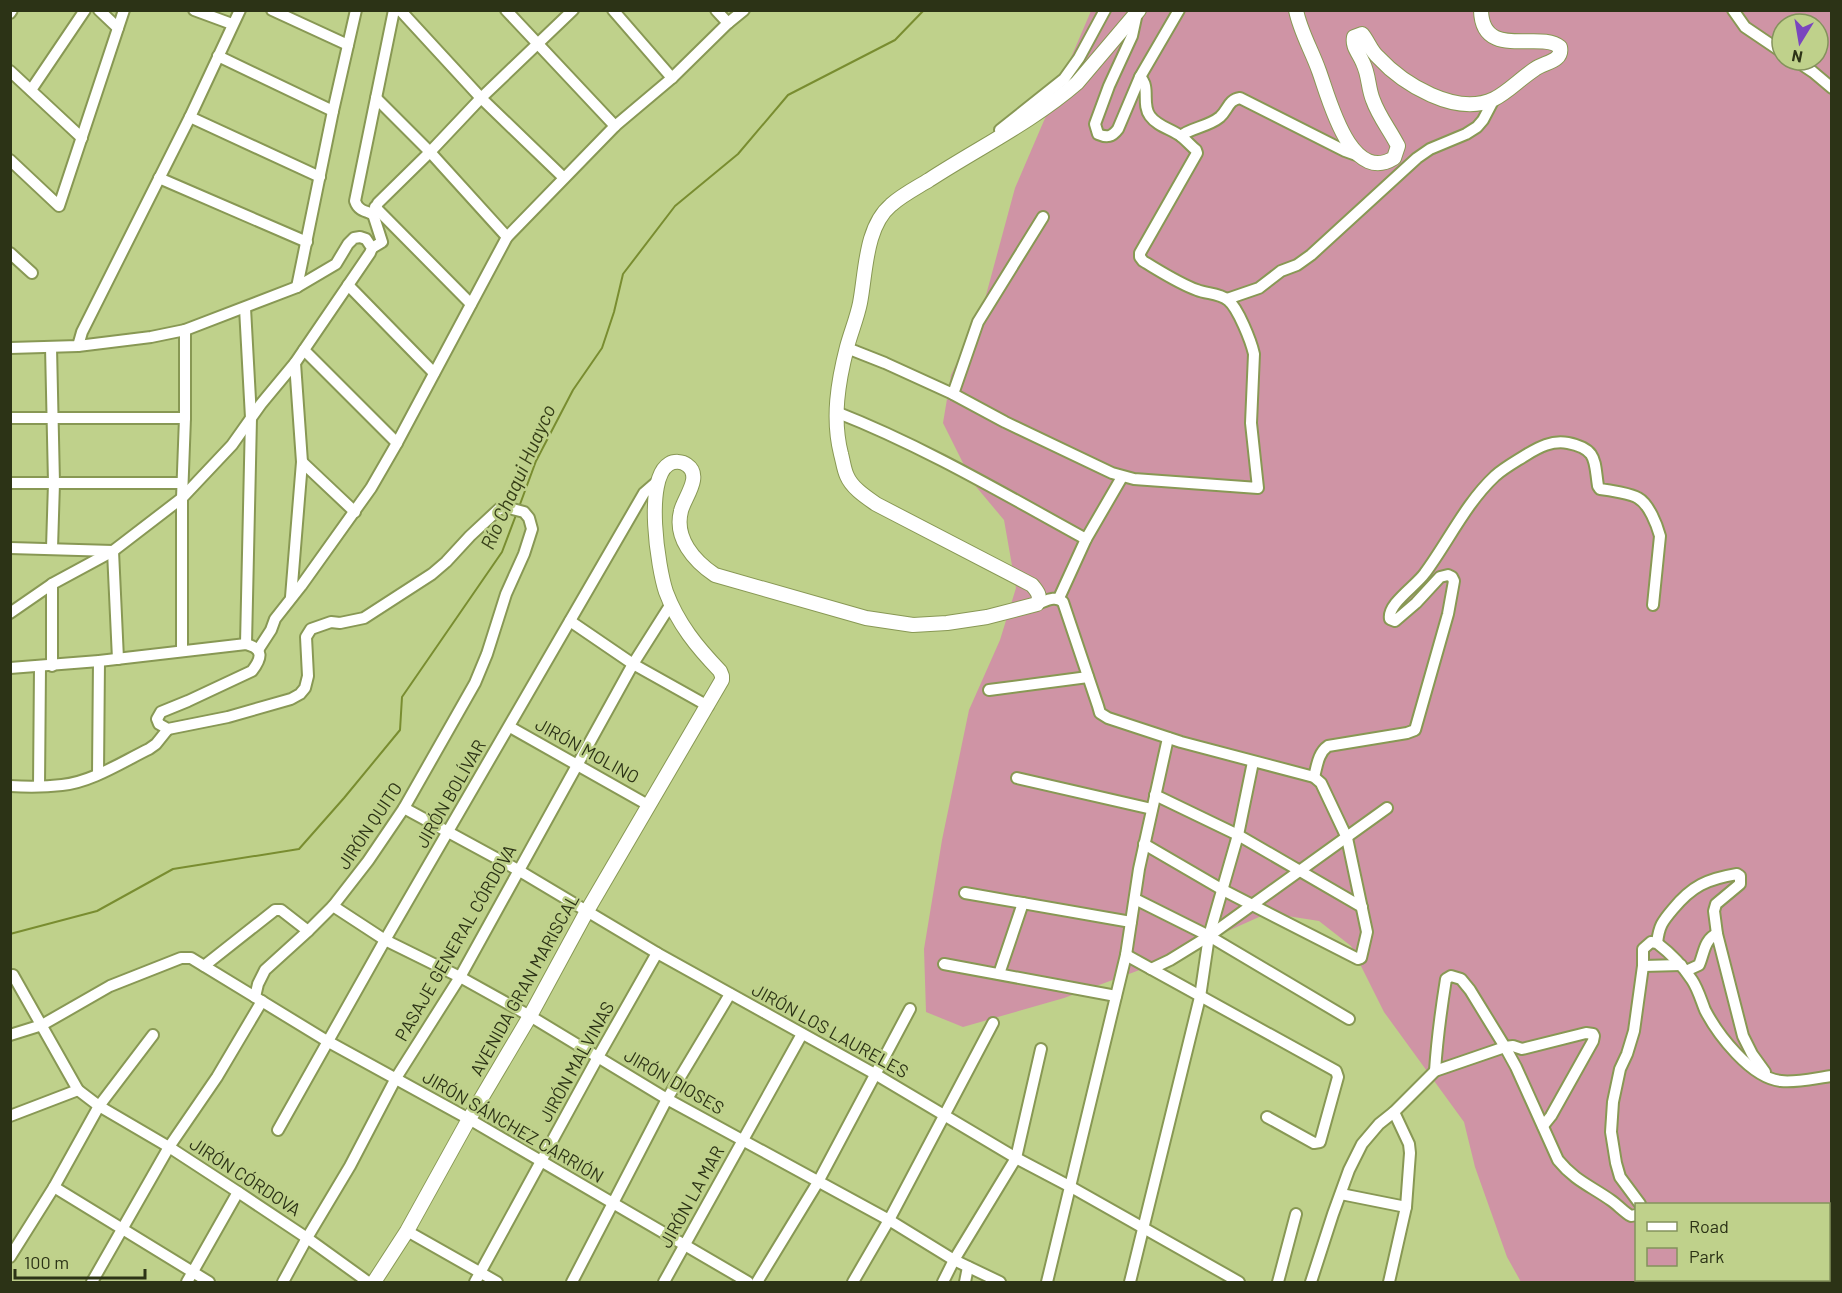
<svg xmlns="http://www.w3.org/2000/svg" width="1842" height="1293" font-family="Barlow,sans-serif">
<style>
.green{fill:#cf94a5;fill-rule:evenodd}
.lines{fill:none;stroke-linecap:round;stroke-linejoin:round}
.stream{stroke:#798d30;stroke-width:2}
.street-casing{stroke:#889854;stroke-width:14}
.secondary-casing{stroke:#889854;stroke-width:16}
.street{stroke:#fff;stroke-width:10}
.secondary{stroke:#fff;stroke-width:14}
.labels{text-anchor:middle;stroke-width:5;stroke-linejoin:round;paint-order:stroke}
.street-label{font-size:18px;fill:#2c3316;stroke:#bfd18b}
.water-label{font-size:20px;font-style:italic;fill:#353d17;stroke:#bfd18b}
</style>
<rect width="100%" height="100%" fill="#bfd18b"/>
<path class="green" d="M1091,11H1831V1282H1521L1507,1257L1475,1167L1464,1122L1384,1012L1351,946L1319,921L1268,913L1145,968L1064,998L963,1027L926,1012L924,949L942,840L969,710L1000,640L1016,588L1004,520L973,483L943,423L951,375L982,310L1015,188ZM1782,24H1818V60H1782ZM1636,1204H1828V1280H1636Z"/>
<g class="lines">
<g class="stream">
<polyline points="519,507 536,461 573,390 602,348 614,312 623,274 675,206 738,154 788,95 895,40 924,10"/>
<polyline points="10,934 97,911 173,869 299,849 344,798 400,730 402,697 502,552 516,515"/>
</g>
<g class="street-casing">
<g id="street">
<polyline points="99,10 118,28"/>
<polyline points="194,10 232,24"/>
<polyline points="272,10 348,45"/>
<polyline points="400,10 481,98 563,177"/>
<polyline points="506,10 615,126"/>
<polyline points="613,10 672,78"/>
<polyline points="716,10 728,23"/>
<polyline points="1733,10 1745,27 1782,52"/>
<polyline points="10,13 12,10"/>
<path d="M1137,13L1132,36L1109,86L1095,124L1098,134C1107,138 1112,137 1118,129L1140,77L1179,10"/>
<polyline points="218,56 333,111"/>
<polyline points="1795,60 1813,72 1832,88"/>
<polyline points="10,71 82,138"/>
<polyline points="31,90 85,10"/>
<polyline points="376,98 430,152 507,237"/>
<polyline points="190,117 320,177"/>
<polyline points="1000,130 1064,79 1079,58 1105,10"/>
<path d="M1181,136C1190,128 1208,127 1220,117C1228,110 1228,100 1240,98L1345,151L1359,156"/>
<polyline points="10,160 59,206 124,10"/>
<polyline points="159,178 307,242"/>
<polyline points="375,207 471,304"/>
<path d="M373,214C364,211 358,210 355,201L394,10"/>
<polyline points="372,248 382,242 373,214 378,203 430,152 481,98 573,10"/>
<polyline points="10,253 32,273"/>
<polyline points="348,285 434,373"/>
<polyline points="297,287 333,111 356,10"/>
<polyline points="1227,299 1259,288 1281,271 1297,265 1311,255 1417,158 1430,149 1466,134 1477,127 1483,120 1494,99"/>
<polyline points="245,308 251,418 246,644"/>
<polyline points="78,346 82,332 190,117 240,10"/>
<polyline points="51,347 54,483 52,548"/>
<polyline points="10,348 78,346 151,337 185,330 297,287 336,264 348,244 354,238 360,237 366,239 372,248 370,253 295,363 261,404 232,445 182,498 113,551 52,584 10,613"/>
<path d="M847,348L885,363L953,394L1005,422L1112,473L1134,479L1258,488L1251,423L1254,354C1251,341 1238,308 1228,300C1219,293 1207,294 1197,290C1178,283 1160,271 1143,261L1140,257V253L1197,153L1196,150C1191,146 1187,141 1182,137C1172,129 1158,127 1150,116C1141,104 1151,87 1140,77"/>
<polyline points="304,350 397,443"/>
<polyline points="953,394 978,322 1043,217"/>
<path d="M836,412C923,446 1004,494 1086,539"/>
<polyline points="10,418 185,418"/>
<polyline points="302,462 355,512"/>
<polyline points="10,483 182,483"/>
<polyline points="10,548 113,551 118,659"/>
<polyline points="52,584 52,666"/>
<polyline points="291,597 302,462 295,363"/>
<polyline points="1059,598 1086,539 1122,477"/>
<path d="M1037,604C1046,601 1055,595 1063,602L1098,706L1100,713L1108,718L1181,742L1314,777L1321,783L1347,838L1367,932L1361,958L1358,959L1223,890L1144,844"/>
<polyline points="570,621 633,664 708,706"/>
<polyline points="258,650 271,630 275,619 301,586 371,488 397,443 507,237 615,126 672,78 728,23 744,10"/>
<polyline points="182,651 182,498 185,418 185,330"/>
<path d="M10,668L99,661L246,644C264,649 262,658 252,671L188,701L161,712L157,719L159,724L168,729L228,717L291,699L300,694L305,688L308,676L306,637L311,629L331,622L340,623L364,618L432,574L446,562L470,536L499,509L509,508L524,512L529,518L532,529L524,554L506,594L487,654L475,683L404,808L368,861L333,906L308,931L265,970L258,984L255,997"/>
<polyline points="989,690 1088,677"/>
<polyline points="510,727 648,805"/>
<polyline points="98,774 99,661"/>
<path d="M1314,777C1317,766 1318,753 1328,746L1407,733L1415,730L1448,614L1454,581L1452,577L1448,575L1440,577L1416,603L1395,621L1390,619C1387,604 1416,586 1425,573C1448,542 1466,503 1495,476C1504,468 1515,462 1526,455C1539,447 1552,440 1568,443C1598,449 1594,461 1598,486L1600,489C1609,490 1632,494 1638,498C1649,504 1657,525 1660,536L1653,605"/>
<polyline points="1017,778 1152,809"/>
<path d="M10,786C28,787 45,787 62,785C92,782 122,762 149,749L156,744L168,729"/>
<polyline points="39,786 40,667"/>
<polyline points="1155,795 1238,835 1362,907"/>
<polyline points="404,808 518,870 657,953 875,1074 1016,1158 1071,1187 1239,1282"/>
<polyline points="965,893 1131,922"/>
<polyline points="1135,899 1209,936 1349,1019"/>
<polyline points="333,906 385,940 460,977 530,1016 667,1099 889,1220 954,1260 1000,1282"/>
<path d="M1657,943C1659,926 1662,922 1673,909C1692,886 1707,879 1737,874L1740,876V884L1716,904L1714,911L1717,934L1743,1036L1752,1054L1765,1072"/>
<polyline points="1126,955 1336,1071 1338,1077 1320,1142 1314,1143 1267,1117"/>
<polyline points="944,964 1116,996"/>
<polyline points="204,966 275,910 281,910 308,931"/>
<polyline points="1643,966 1681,965"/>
<polyline points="1151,969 1170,960 1209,936 1387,808"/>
<path d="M1686,971L1699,965C1704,954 1704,939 1717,934"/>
<polyline points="999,974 1023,903"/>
<polyline points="13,975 78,1090 99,1106 169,1147 238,1192 307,1238 368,1282"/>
<polyline points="10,1035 42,1025 110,986 181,958 191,958 327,1041 469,1119 748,1282"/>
<path d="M1435,1071C1437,1040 1441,1010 1446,979L1451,976L1461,979L1470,990L1505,1047L1516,1067L1558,1160C1575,1181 1591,1186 1612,1201C1619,1206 1624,1212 1631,1216L1636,1215"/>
<polyline points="10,1116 78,1090"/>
<polyline points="278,1130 385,940 644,493 659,480"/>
<polyline points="54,1187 209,1282"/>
<polyline points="1341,1194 1406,1207"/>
<path d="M1640,1204L1620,1177L1616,1163L1611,1132L1613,1102L1620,1069L1627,1054L1634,1031L1643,966V949L1651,942L1657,943C1670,953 1683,966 1692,980C1698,989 1701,1000 1705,1010C1718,1035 1751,1078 1781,1081C1795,1083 1816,1078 1832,1076"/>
<polyline points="407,1231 497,1282"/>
<polyline points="10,1257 54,1187 99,1106 153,1035"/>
<polyline points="92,1282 169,1147 217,1077 262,1001"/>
<polyline points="187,1282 238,1192"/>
<polyline points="283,1282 307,1238 350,1166 396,1078 460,977 633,664 671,604"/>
<polyline points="475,1282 598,1057 657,953"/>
<polyline points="572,1282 667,1099 730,994"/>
<polyline points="664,1282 802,1034"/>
<polyline points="757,1282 818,1182 910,1009"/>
<polyline points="853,1282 889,1220 993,1023"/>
<polyline points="943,1282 954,1260 1016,1158 1041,1049"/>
<polyline points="965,1282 968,1267"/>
<polyline points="1047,1282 1126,955 1139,869 1168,738"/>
<polyline points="1130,1282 1200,997 1209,936 1238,835 1253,762"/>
<polyline points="1278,1282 1296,1214"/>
<polyline points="1311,1282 1333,1214 1349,1170 1362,1144 1379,1124 1394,1112 1435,1071 1505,1047 1513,1046 1522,1049 1586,1033 1593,1034 1594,1036 1593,1041 1551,1116 1543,1126"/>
<polyline points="1389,1282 1406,1207 1410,1153 1409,1144 1394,1112"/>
</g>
</g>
<g class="secondary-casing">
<g id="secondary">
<path d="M1296,10C1300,31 1312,51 1319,71C1329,98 1350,185 1394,158L1398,146C1390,130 1379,117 1373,100C1368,88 1369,75 1363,63C1359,53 1352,47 1354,37L1362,34C1368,41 1371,51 1378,57C1403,84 1456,117 1494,99C1508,92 1521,78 1535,69C1544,62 1563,62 1560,47C1540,30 1482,61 1481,10"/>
<path d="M374,1282L407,1231L469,1119L530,1016L587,911L722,680V676L720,671C697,647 678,624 666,592C658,568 644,479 669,464C674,461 682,461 687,465C703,476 684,498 681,511C674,538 694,561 715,575L866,618L913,625L947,623L987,617L1037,604C1041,596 1038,592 1032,585L876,504C866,497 852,488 847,476C844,470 843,461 841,454C832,418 838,382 847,347C851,332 857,318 860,303C866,272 865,227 891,205C902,195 916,188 929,180C978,148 1032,122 1077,83L1139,10"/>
</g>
</g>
<use href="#street" class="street"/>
<use href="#secondary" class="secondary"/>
</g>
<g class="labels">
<g class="street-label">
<text transform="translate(587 751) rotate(29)" y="6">JIRÓN MOLINO</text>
<text transform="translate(451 794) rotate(-60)" y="6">JIRÓN BOLÍVAR</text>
<text transform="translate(370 826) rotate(-56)" y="6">JIRÓN QUITO</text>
<text transform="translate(456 943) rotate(-60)" y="6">PASAJE GENERAL CÓRDOVA</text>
<text transform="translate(525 985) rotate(-61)" y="6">AVENIDA GRAN MARISCAL</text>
<text transform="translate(830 1031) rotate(29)" y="6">JIRÓN LOS LAURELES</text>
<text transform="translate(577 1062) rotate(-61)" y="6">JIRÓN MALVINAS</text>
<text transform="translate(674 1082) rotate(30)" y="6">JIRÓN DIOSES</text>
<text transform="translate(513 1127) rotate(30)" y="6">JIRÓN SÁNCHEZ CARRIÓN</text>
<text transform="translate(245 1177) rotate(33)" y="6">JIRÓN CÓRDOVA</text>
<text transform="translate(692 1197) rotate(-61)" y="6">JIRÓN LA MAR</text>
</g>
<g class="water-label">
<text transform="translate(518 477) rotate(-66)" y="7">Río Chaqui Huayco</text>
</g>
</g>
<rect width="1842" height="1293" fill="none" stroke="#2c3316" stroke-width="24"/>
<rect x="1635" y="1203" width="195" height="78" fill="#bfd18b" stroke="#84925c" stroke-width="1.5"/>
<rect x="1647" y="1222" width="30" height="9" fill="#ffffff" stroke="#84925c" stroke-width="1.5"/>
<text x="1689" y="1233" font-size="18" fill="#2c3316">Road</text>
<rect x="1647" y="1248" width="30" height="18" fill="#cf94a5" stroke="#84925c" stroke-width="1.5"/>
<text x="1689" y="1263" font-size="18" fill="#2c3316">Park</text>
<g transform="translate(1800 42) rotate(191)"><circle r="28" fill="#bfd18b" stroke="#84925c" stroke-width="1.5"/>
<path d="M0-4.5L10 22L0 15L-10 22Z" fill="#7a46be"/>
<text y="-9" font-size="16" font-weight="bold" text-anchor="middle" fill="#2c3316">N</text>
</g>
<path d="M15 1269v9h130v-9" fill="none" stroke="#2c3316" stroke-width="3"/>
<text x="24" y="1269" font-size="18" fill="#2c3316" stroke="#bfd18b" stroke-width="4.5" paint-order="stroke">100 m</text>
</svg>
